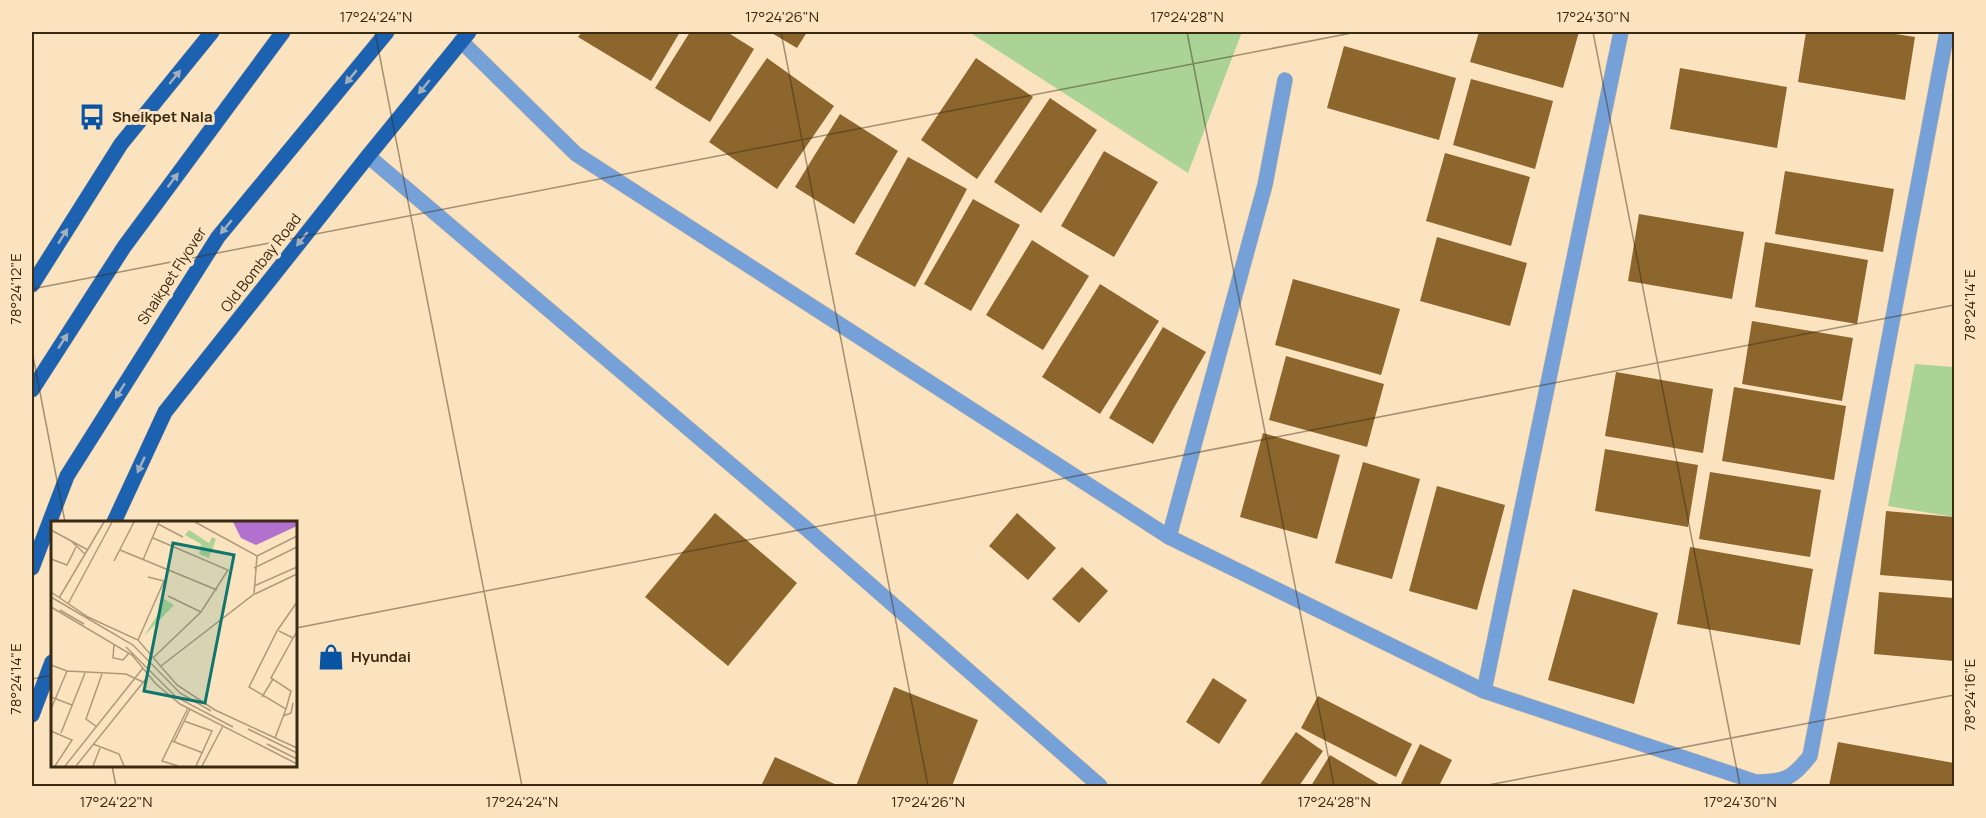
<svg xmlns="http://www.w3.org/2000/svg" width="1986" height="818" font-family="Manrope,sans-serif">
<style>
.green{fill:#abd396}
.building{fill:#8c662c}
.lines{fill:none;stroke-linecap:round;stroke-linejoin:round}
.minor-casing{stroke:#d5be9d;stroke-width:16}
.primary-casing{stroke:#d5be9d;stroke-width:16}
.minor{stroke:#76a1d8;stroke-width:15}
.primary{stroke:#1d62b1;stroke-width:15}
.oneway{fill:#a3afba}
.ticks{fill:none;stroke:#3a2a12;stroke-width:1.5;stroke-opacity:0.45}
.labels{text-anchor:middle;stroke-width:6;stroke-linejoin:round;paint-order:stroke}
.poi-label{font-size:15px;font-weight:bold;fill:#3a2a12;stroke:#fce3c0;text-anchor:start}
.street-label{font-size:15px;fill:#3a2a12;stroke:#fce3c0}
.inset-road{fill:none;stroke:#ae997a;stroke-width:1.5}
.view{fill:#0f766e;fill-opacity:0.15;stroke:#0f766e;stroke-width:3}
.inset-edge{fill:none;stroke:#3a2a12;stroke-width:3}
.neatline{fill:none;stroke:#3a2a12;stroke-width:2}
.ticks-label{font-size:15px;text-anchor:middle;fill:#3a2a12}
</style>
<rect width="100%" height="100%" fill="#fce3c0"/>
<g class="green">
<polygon points="969,32 1242,32 1188,173"/>
<polygon points="1915,364 1954,367 1954,517 1888,506"/>
</g>
<g class="building">
<polygon points="582,32 680,32 651,81 578,37"/>
<polygon points="690,32 727,32 754,49 710,122 655,88"/>
<polygon points="770,32 807,32 797,48"/>
<polygon points="1479,32 1579,32 1563,88 1470,62"/>
<polygon points="1806,32 1883,32 1915,37 1905,100 1798,82"/>
<polygon points="1344,46 1456,78 1439,140 1327,108"/>
<polygon points="767,58 834,106 777,189 709,142"/>
<polygon points="976,58 1033,97 977,179 921,140"/>
<polygon points="1680,68 1787,87 1777,148 1670,129"/>
<polygon points="1471,79 1553,101 1535,169 1453,145"/>
<polygon points="1050,98 1097,130 1041,213 994,182"/>
<polygon points="840,114 898,151 854,224 795,187"/>
<polygon points="1104,151 1158,182 1114,257 1061,226"/>
<polygon points="1445,153 1530,177 1511,246 1426,221"/>
<polygon points="908,157 967,189 915,287 855,254"/>
<polygon points="1785,171 1894,189 1883,252 1775,234"/>
<polygon points="973,199 1020,225 971,311 924,284"/>
<polygon points="1639,214 1744,232 1732,299 1628,281"/>
<polygon points="1437,237 1527,263 1510,326 1420,301"/>
<polygon points="1032,240 1089,276 1043,350 986,315"/>
<polygon points="1765,242 1868,260 1857,324 1755,307"/>
<polygon points="1293,279 1400,309 1381,375 1275,345"/>
<polygon points="1100,284 1159,321 1100,414 1042,377"/>
<polygon points="1752,321 1853,338 1842,401 1742,384"/>
<polygon points="1163,327 1206,352 1153,444 1109,418"/>
<polygon points="1286,356 1384,384 1367,447 1269,420"/>
<polygon points="1616,372 1713,389 1703,453 1605,436"/>
<polygon points="1734,387 1846,406 1834,480 1722,461"/>
<polygon points="1263,433 1340,455 1317,539 1240,517"/>
<polygon points="1605,449 1698,465 1688,527 1595,511"/>
<polygon points="1363,462 1420,479 1392,579 1335,563"/>
<polygon points="1710,472 1821,490 1810,557 1699,539"/>
<polygon points="1437,486 1505,505 1477,610 1409,591"/>
<polygon points="1886,511 1954,517 1954,581 1880,575"/>
<polygon points="715,513 797,583 728,666 645,597"/>
<polygon points="1017,513 1056,548 1028,580 989,546"/>
<polygon points="1690,547 1813,569 1800,645 1677,624"/>
<polygon points="1082,567 1108,591 1079,623 1052,599"/>
<polygon points="1573,589 1658,613 1634,704 1548,680"/>
<polygon points="1879,592 1954,598 1954,661 1874,654"/>
<polygon points="1213,678 1247,700 1219,744 1186,722"/>
<polygon points="894,687 978,720 952,786 856,786"/>
<polygon points="1318,696 1412,744 1396,777 1301,728"/>
<polygon points="1296,732 1323,751 1299,786 1259,786"/>
<polygon points="1838,742 1954,763 1954,786 1829,786"/>
<polygon points="1420,744 1452,760 1439,786 1400,786"/>
<polygon points="1330,755 1382,786 1311,786"/>
<polygon points="775,757 839,786 761,786"/>
</g>
<g class="lines">
<g class="minor-casing">
<g id="minor">
<path d="M461,41L576,154L1169,537L1484,691L1756,782C1787,781 1791,779 1810,756L1947,32"/>
<polyline points="368,156 809,531 1100,786"/>
<polyline points="1169,537 1265,185 1285,80"/>
<polyline points="1484,691 1621,32"/>
</g>
</g>
<g class="primary-casing">
<g id="primary">
<polyline points="32,285 121,144 212,32"/>
<polyline points="32,390 124,247 283,32"/>
<polyline points="114,522 165,412 368,156 469,32"/>
<polyline points="32,568 67,476 218,237 387,32"/>
<polyline points="32,715 52,662"/>
</g>
</g>
<use href="#minor" class="minor"/>
<use href="#primary" class="primary"/>
</g>
<defs><path id="oneway-solid" d="M-6-.8H1V-3.2L6.5 0L1 3.2V.8H-6Z" transform="scale(1.5)"/></defs>
<g class="oneway">
<use href="#oneway-solid" transform="translate(175 77) rotate(-51)"/>
<use href="#oneway-solid" transform="translate(351 77) rotate(130)"/>
<use href="#oneway-solid" transform="translate(424 87) rotate(129)"/>
<use href="#oneway-solid" transform="translate(173 180) rotate(-53)"/>
<use href="#oneway-solid" transform="translate(226 227) rotate(130)"/>
<use href="#oneway-solid" transform="translate(63 236) rotate(-58)"/>
<use href="#oneway-solid" transform="translate(302 239) rotate(128)"/>
<use href="#oneway-solid" transform="translate(63 341) rotate(-57)"/>
<use href="#oneway-solid" transform="translate(120 391) rotate(122)"/>
<use href="#oneway-solid" transform="translate(141 465) rotate(115)"/>
</g>
<path class="ticks" d="M375,32L522,786M781,32L928,786M1187,32L1334,786M1593,32L1740,786M32,289L1357,32M32,351L65,522M296,628L1954,305M32,679L52,675M112,766L116,786M1483,786L1954,695"/>
<defs>
<g id="bus-bare" transform="scale(2.07)"><path d="M-5-6H5V4H4V6H2V4H-2V6H-4V4H-5ZM-3.5-4V0h7V-4ZM-3.5 1.2v1.5H-2V1.2ZM2 1.2v1.5H3.5V1.2Z" fill="#0854a3" stroke="#fce3c0" stroke-width="2.5" paint-order="stroke"/></g>
<g id="shop-bare" transform="scale(2.07)"><path d="M-5-2.5h2.3a2.7 3.5 0 0 1 5.4 0H5L5.5 6h-11ZM-1.5-2.5h3a1.5 2.3 0 0 0-3 0Z" fill="#0854a3" stroke="#fce3c0" stroke-width="2.5" paint-order="stroke"/></g>
</defs>
<g fill-rule="evenodd">
<use href="#bus-bare" x="92" y="117"/>
<use href="#shop-bare" x="331" y="657"/>
</g>
<g class="labels">
<g class="poi-label">
<text x="112" y="122">Sheikpet Nala</text>
<text x="351" y="662">Hyundai</text>
</g>
<g class="street-label">
<text transform="translate(261 263) rotate(-52)" y="5">Old Bombay Road</text>
<text transform="translate(172 276) rotate(-57)" y="5">Shaikpet Flyover</text>
</g>
</g>
<g transform="translate(51 521)">
<rect width="246" height="246" fill="#fce3c0"/>
<path d="M138,9L158,22L161,16L165,18L158,37L148,33L150,23L134,14ZM110,76L123,84L93,115L110,88Z" fill="#abd396"/>
<path d="M182,1H246V5L205,24L190,17Z" fill="#b271ce"/>
<path class="inset-road" d="M144,1L206,35M107,3L132,16M0,9L37,29M102,17L177,49L150,91L103,136M19,19L34,33M69,29L166,69M0,38L16,44L25,26M92,39L108,1M63,40L83,1M203,47L246,26M203,65L246,46M0,71L37,96L87,119L126,164L164,189L246,227M204,73L246,53M117,75L150,91M0,76L82,124L129,172L160,190M8,77L53,1M17,83L61,1M0,86L81,134L105,163L129,183L246,243M9,89L33,103M228,110L242,117L246,111M87,119L113,60L97,56M63,123L62,137L72,139L78,132M75,126L125,176L182,206M0,144L16,150L75,153L94,162M110,145L203,73L206,35L246,15M0,176L21,184M211,176L222,158M0,188L16,150M235,188L240,170L220,157L242,117M232,195L240,192L242,182M133,200L161,210L145,245M46,206L35,198L51,153M197,208L246,232M0,210L21,219L4,245M10,212L34,152M224,217L235,188L198,166L226,110L246,81M121,220L152,232M123,221L139,188M42,223L68,233L73,245M216,223L246,238M14,245L92,147M25,245L98,154M42,245L49,227M127,245L111,240L137,187M151,245L172,205"/>
<path class="view" d="M122,22L183,34L154,182L93,170Z"/>
<rect width="246" height="246" class="inset-edge"/>
</g>
<rect width="1986" height="818" fill="none" stroke="#fce3c0" stroke-width="66"/>
<rect x="33" y="33" width="1920" height="752" class="neatline"/>
<g class="ticks-label">
<text x="376" y="22">17°24'24"N</text>
<text x="782" y="22">17°24'26"N</text>
<text x="1187" y="22">17°24'28"N</text>
<text x="1593" y="22">17°24'30"N</text>
<text transform="translate(16 289) rotate(-90)" y="5">78°24'12"E</text>
<text transform="translate(1970 305) rotate(-90)" y="5">78°24'14"E</text>
<text transform="translate(16 679) rotate(-90)" y="5">78°24'14"E</text>
<text transform="translate(1970 695) rotate(-90)" y="5">78°24'16"E</text>
<text x="116" y="807">17°24'22"N</text>
<text x="522" y="807">17°24'24"N</text>
<text x="928" y="807">17°24'26"N</text>
<text x="1334" y="807">17°24'28"N</text>
<text x="1740" y="807">17°24'30"N</text>
</g>
</svg>
